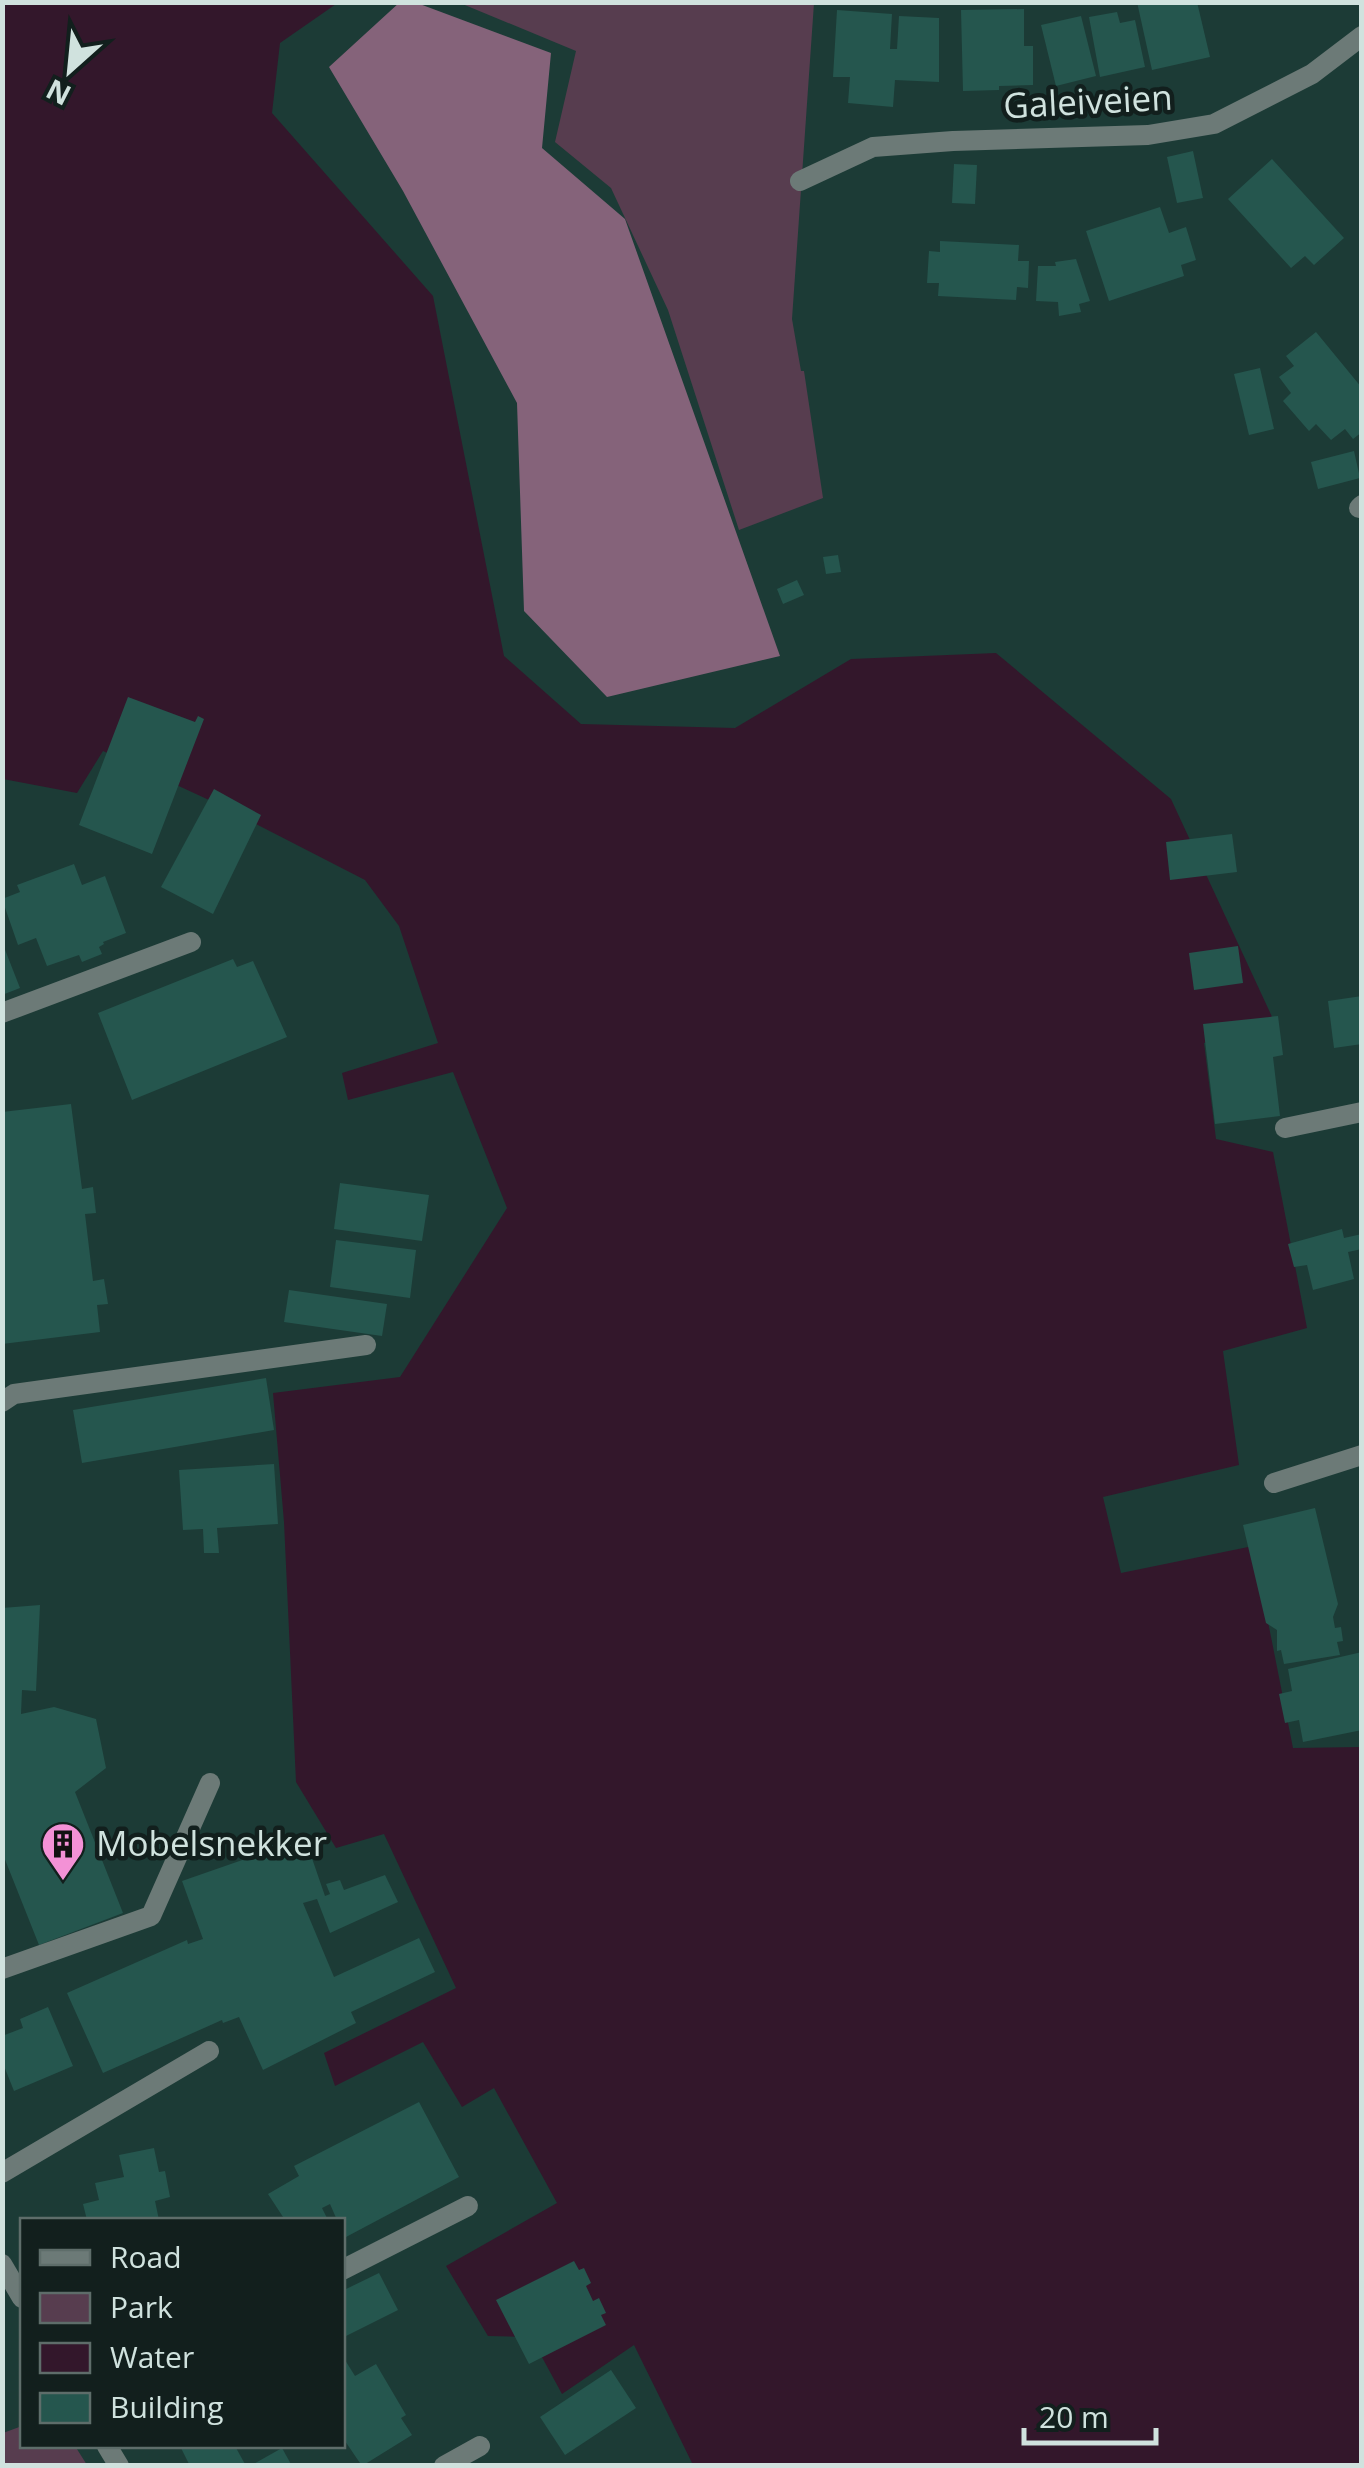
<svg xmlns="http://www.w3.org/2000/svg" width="1364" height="2468" font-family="'Open Sans',sans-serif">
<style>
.green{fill:#573d4f}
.forest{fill:#85637a}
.water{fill:#33172b}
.building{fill:#25564e}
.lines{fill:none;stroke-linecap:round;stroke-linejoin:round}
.service{stroke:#6c7a77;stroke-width:20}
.minor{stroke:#6c7a77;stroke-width:20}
.labels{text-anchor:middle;stroke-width:9;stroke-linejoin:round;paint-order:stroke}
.street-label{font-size:35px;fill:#d0e2de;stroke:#121f1d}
.poi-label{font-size:35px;fill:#d0e2de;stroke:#121f1d;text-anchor:start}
</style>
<rect width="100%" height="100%" fill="#1c3b36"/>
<g class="green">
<polygon points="460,3 814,3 792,319 801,371 804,371 823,498 739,530 668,310 611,188 555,142 576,51"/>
<polygon points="22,2426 22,2446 75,2446 87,2465 3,2465 3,2433"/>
</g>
<polygon class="forest" points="400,2 417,3 551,53 542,148 625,219 780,656 607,697 524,611 517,403 403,191 329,67"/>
<polygon class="water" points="339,2 280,43 272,113 433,296 504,656 581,724 735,728 851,659 996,653 1171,799 1274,1021 1204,1043 1216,1139 1273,1152 1307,1328 1223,1351 1239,1465 1103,1497 1121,1573 1253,1546 1293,1748 1361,1747 1361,2465 693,2465 634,2345 562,2394 531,2337 488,2336 446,2266 557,2203 494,2088 462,2107 423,2042 335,2086 324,2053 456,1988 384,1834 336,1848 296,1782 284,1522 273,1393 400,1377 507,1208 453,1072 348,1100 342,1073 438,1043 399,926 365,880 209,800 103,751 77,793 3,779 3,3"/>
<g class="building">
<polygon points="1137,2 1197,2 1210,57 1152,70"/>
<polygon points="1024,9 1024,46 1033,46 1033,85 999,86 999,90 963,91 961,10"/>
<polygon points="837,10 892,14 890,49 897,49 899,16 939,18 939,82 895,80 893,107 848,103 850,77 833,77"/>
<polygon points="1117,12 1120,23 1135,20 1145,67 1100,77 1089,17"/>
<polygon points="1081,16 1096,76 1056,86 1041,25"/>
<polygon points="1193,151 1203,198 1177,203 1167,157"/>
<polygon points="1272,159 1344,238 1314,265 1305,256 1291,268 1228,199"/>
<polygon points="954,164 977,165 975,204 952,203"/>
<polygon points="1160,207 1169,233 1186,227 1196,260 1181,265 1184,276 1109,301 1086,231"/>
<polygon points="940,241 1019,245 1018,261 1029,261 1028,288 1017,287 1016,300 938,296 939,283 927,283 929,251 940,252"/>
<polygon points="1076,259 1090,301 1079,304 1081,312 1059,316 1058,302 1036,301 1038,266 1056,266 1055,262"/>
<polygon points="1316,332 1362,388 1362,432 1353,439 1345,429 1331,440 1316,424 1309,431 1283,401 1291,393 1279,377 1294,366 1286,356"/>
<polygon points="1260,368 1274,429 1249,435 1234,374"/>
<polygon points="1354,451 1360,478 1318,489 1311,462"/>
<polygon points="838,555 841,572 826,574 823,557"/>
<polygon points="797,580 804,595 783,604 777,589"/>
<polygon points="128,697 195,722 198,716 204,719 152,854 79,825"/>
<polygon points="214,789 261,815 213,914 161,887"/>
<polygon points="1232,834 1237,872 1170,880 1166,842"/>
<polygon points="74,864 82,885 105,876 126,933 103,942 104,944 99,947 102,954 82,962 79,955 47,966 36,938 18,945 2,899 20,892 17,885"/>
<polygon points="2,942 20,988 2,995"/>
<polygon points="1238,946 1243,983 1194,990 1189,953"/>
<polygon points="233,959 237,967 253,961 287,1037 132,1100 98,1013"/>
<polygon points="1362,996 1362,1044 1334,1048 1328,1001"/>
<polygon points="1278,1016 1283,1055 1273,1057 1280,1116 1215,1124 1203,1024"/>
<polygon points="71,1104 82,1189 93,1187 96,1213 85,1214 93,1281 104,1279 108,1304 97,1305 100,1332 2,1344 2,1112"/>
<polygon points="340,1183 429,1195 422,1241 334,1229"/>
<polygon points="1342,1229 1344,1238 1362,1234 1362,1249 1348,1252 1354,1279 1313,1290 1307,1265 1294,1267 1288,1244"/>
<polygon points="336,1240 416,1250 410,1298 330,1287"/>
<polygon points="289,1290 387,1304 382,1336 284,1322"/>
<polygon points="266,1378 274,1430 82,1463 73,1410"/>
<polygon points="274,1464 278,1524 217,1528 219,1553 204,1553 203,1529 183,1530 179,1470"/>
<polygon points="1315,1508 1338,1604 1333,1617 1335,1628 1341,1627 1343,1641 1337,1642 1340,1655 1284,1664 1281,1650 1277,1651 1277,1630 1266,1623 1243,1525"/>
<polygon points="40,1605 36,1691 22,1690 21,1714 54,1707 96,1719 106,1768 75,1792 123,1913 39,1945 2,1852 2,1608"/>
<polygon points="1362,1652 1362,1730 1303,1742 1299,1720 1285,1723 1279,1694 1292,1691 1288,1669"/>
<polygon points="305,1838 325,1896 330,1894 326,1884 340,1880 344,1890 385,1875 398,1902 330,1933 317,1899 303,1903 334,1977 419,1938 435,1972 351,2012 356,2023 263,2070 239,2017 223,2023 222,2020 103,2073 67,1993 187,1940 188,1944 203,1939 182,1881"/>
<polygon points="48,2007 73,2066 14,2091 2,2061 2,2036 23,2028 20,2019"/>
<polygon points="419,2102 459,2177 346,2237 342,2220 337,2220 330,2204 322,2208 328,2220 285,2220 268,2194 299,2176 294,2166"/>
<polygon points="154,2148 159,2172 165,2171 170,2197 155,2201 159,2220 87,2220 83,2204 99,2200 95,2183 124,2177 119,2155"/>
<polygon points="574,2261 579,2270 584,2268 591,2283 586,2286 593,2301 599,2298 606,2313 601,2315 606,2325 529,2364 496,2300"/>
<polygon points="379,2273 398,2310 342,2338 342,2291"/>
<polygon points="345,2360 355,2376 376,2364 406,2415 401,2418 412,2435 362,2466 345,2441 342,2442"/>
<polygon points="611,2370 636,2408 565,2455 540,2417"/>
<polygon points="180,2446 235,2446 246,2466 190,2466"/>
<polygon points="282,2448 292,2466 250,2466"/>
</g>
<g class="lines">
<g class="service">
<polyline points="2,1402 14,1394 366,1345"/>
<polyline points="2,1969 151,1916 210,1783"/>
<polyline points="2,2173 209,2051"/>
<polyline points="342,2270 468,2206"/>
<polyline points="444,2466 480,2446"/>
</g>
<g class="minor">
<polyline points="800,181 873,147 953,141 1148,135 1214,124 1312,74 1362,36"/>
<polyline points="1359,508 1362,505"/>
<polyline points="2,1013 191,942"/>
<polyline points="1285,1128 1362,1112"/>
<polyline points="1274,1483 1362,1455"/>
<polyline points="2,2264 22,2298"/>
<polyline points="107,2446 119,2466"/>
</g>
</g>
<defs>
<g id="building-pin" transform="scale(2.25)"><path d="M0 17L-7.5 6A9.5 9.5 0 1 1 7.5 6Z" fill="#f391d6" stroke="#121f1d"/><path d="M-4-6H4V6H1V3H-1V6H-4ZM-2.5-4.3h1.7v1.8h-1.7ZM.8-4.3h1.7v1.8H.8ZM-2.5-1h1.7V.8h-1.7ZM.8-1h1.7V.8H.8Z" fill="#111"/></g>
</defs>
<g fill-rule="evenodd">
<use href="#building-pin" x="63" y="1844"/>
</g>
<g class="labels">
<g class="street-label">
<text transform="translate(1088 102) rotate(-3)" y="12">Galeiveien</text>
</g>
<g class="poi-label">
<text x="96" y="1856">Mobelsnekker</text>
</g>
</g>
<rect width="1364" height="2468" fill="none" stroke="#d0e2de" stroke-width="10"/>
<rect x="20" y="2218" width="325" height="230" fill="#121f1d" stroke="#5e6d6a" stroke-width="2.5"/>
<rect x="40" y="2250" width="50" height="15" fill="#6c7a77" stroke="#5e6d6a" stroke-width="2.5"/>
<text x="110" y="2268" font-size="30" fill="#d0e2de">Road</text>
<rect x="40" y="2293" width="50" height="30" fill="#573d4f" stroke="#5e6d6a" stroke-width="2.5"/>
<text x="110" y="2318" font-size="30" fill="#d0e2de">Park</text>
<rect x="40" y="2343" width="50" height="30" fill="#33172b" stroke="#5e6d6a" stroke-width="2.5"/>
<text x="110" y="2368" font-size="30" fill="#d0e2de">Water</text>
<rect x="40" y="2393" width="50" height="30" fill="#25564e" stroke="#5e6d6a" stroke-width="2.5"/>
<text x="110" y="2418" font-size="30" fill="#d0e2de">Building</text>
<g transform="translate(70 70) rotate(207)" stroke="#121f1d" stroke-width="8" paint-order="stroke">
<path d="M0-8L18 38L0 25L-18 38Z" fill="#d0e2de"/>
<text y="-15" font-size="28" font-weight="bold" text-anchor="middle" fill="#d0e2de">N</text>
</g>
<path d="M1024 2428v15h132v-15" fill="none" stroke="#d0e2de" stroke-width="5"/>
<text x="1039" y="2428" font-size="30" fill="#d0e2de" stroke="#121f1d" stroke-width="8" paint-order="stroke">20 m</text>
</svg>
